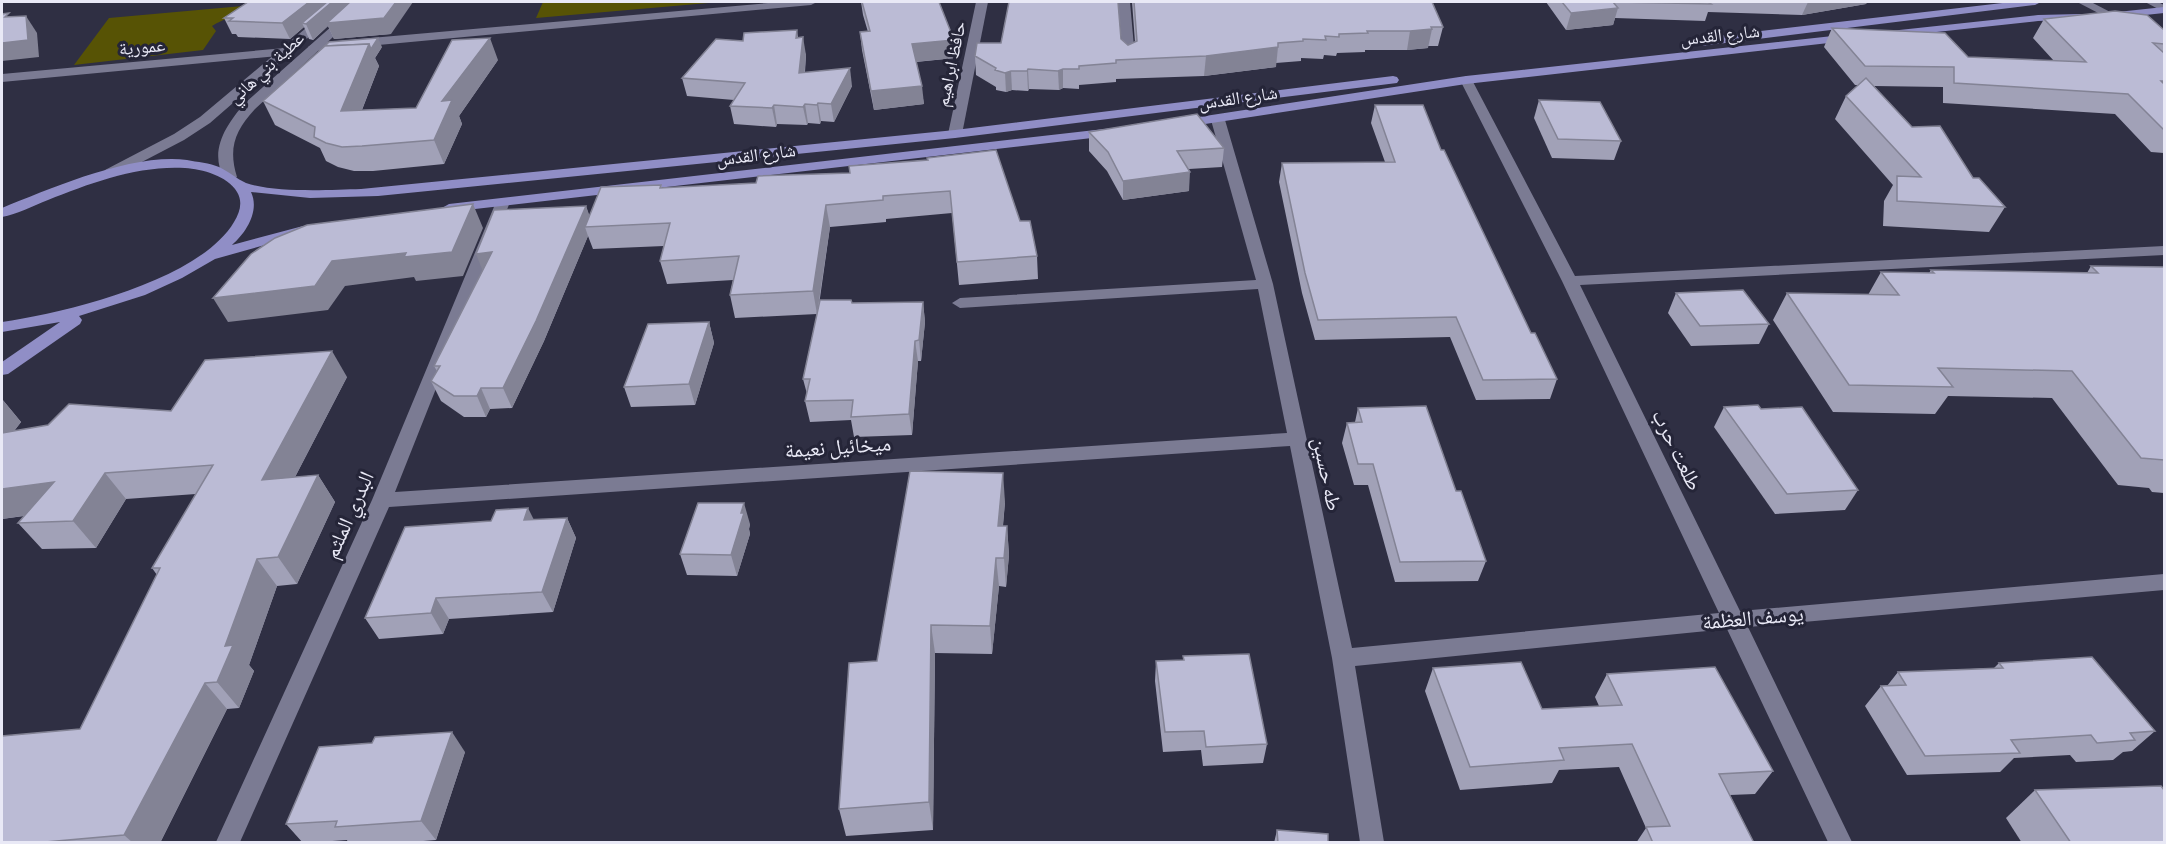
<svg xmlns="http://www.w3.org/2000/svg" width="2166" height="844" font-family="Barlow,'Noto Naskh Arabic',sans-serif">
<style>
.green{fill:#575305}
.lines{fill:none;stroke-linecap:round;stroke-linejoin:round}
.lane{fill:#7b7b93;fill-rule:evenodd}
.street{fill:#7b7b93;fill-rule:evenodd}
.secondary{fill:#7b7b93;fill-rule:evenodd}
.primary{fill:#908ec6;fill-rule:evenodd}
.wall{fill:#a1a1b7}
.shaded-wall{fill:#838395}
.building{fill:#bbbbd5;stroke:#838395;stroke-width:1.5}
.labels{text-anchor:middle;stroke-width:6;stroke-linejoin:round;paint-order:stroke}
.far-street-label{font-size:18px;fill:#e9e9f6;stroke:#252538}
.street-label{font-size:21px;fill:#e9e9f6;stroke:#252538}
</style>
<rect width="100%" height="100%" fill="#2f2f43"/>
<g class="green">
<polygon points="543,2 720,2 536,18"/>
<path d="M254,5C248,11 223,19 212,26L216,31L203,50L74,65L109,18Z"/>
</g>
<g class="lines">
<polygon class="lane" points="1118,2 1130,2 1135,58 1129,62 1123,58"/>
<g class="street">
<polygon points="780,2 817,2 811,5 314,51 308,47 314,43"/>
<polygon points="976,2 988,2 962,134 955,138 948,134"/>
<polygon points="2077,2 2091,2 2164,40 2164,47"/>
<polygon points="2145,2 2158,2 2164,5 2164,12"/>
<polygon points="285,48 291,52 289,55 2,82 2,74"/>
<polygon points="1466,76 1472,80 1575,276 2164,246 2164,255 1580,285 1740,611 2164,574 2164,590 1748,627 1852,842 1828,842 1727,629 1355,666 1384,842 1360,842 1332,658 1290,446 389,507 240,842 216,842 372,500 496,202 503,198 510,202 395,492 1287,433 1258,289 960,308 952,303 960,298 1256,280 1211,120 1218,116 1225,120 1273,284 1352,648 1719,613 1562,281 1460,80"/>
</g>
<g class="secondary">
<polygon points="337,2 349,2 210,123 184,140 115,176 105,176 103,173 105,170 174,134 200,117"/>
<path d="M359,2H371L255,109C235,131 228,148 237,177L230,181L225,180C208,151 226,125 245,103Z"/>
</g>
<g class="primary">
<polygon points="2011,2 2041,2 2035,5 1701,46 1695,42 1701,38"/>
<polygon points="2164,7 2164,13 2108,19 2102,16 2108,13"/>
<polygon points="2080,14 2084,15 2084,19 2038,21 1890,37 1884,34 1890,31 2038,15"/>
<polygon points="1851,34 1857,38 1855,40 1466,84 1179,128 1172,124 1179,120 1466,76"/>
<path d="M1393,76L1397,77L1399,80L1397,83L955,138L378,196L310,198L251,192C260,211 246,233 232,245L303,226L310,230L308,233L215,259L182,278L145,295L79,316L82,320L80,324L8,374L2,375V362L60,322L2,332V322C65,313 200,280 234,222C240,212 243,202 237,192C228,176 202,169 185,168C139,165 90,183 48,200C33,206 17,214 2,217V208C52,188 132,153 187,160C197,162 210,163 219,167C228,171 237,179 246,183C275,193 330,190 361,189L955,130Z"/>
<polygon points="1113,128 1120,132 1118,135 449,212 442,208 449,204"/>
</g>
</g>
<g class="wall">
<polygon points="248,2 391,34 334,39 328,26 313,40 309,39 304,27 290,39 238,37 236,34 232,34 224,18"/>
<polygon points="861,2 955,58 916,62 924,104 874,110 862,50 860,32 868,32 863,15"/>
<polygon points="1130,2 1432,2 1443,27 1438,46 1428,46 1428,48 1407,50 1365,50 1365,52 1337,53 1336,56 1324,55 1323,59 1301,58 1301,61 1276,63 1276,67 1204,76 1116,79 1116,82 1079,85 1079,89 1063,88 1059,90 1029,89 1028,91 1012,90 1006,92 996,90 996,87 976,75 975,56 1001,43 1121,39 1128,45 1135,42 1132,2"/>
<polygon points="1546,2 1867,2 1866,4 1802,15 1708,12 1705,21 1615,18 1613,25 1566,30"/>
<polygon points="2044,19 2164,30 2164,153 2151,152 2115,114 1943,103 1943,87 1874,86 1912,127 1973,178 2005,207 1989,232 1883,226 1884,201 1893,185 1835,119 1846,96 1858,85 1855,85 1824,47 1832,28 1968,57 2054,61 2033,38"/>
<polygon points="797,30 798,38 806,55 805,72 852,86 834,122 821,121 820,124 808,123 807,125 777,124 776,127 734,124 730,106 734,100 687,96 682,78 743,41"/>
<polygon points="382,47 375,58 379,66 362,110 416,108 498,60 459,116 462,124 444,164 373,171 354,171 338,167 326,161 320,148 275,125 263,101"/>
<polygon points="1539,100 1621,141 1614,160 1552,158 1534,118"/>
<polygon points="1375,105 1441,150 1531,333 1557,379 1550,399 1476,400 1450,337 1315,340 1302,293 1279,182 1282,163 1385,162 1371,123"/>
<polygon points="1089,132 1224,148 1222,167 1189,169 1189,191 1123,200 1107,171 1089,151"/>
<polygon points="927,160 1020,221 1037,256 1038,279 959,285 952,213 886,219 886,222 830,227 818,312 852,303 923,302 925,322 921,361 918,361 912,435 854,437 851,420 810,422 805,401 807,394 803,379 817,314 735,318 730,295 733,280 667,284 660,261 664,246 593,249 588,236 544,341 512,408 490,409 486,417 464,417 441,401 431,381 437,371 434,366 586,206 589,216 661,185 662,188 756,183 850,173"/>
<polygon points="2091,266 2164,267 2164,493 2152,492 2149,488 2118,485 2052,398 1948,396 1935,414 1833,412 1773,320 1787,293 1868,295 1881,272 1929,273 1931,270 2087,273"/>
<polygon points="1676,293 1769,324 1759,344 1691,346 1668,313"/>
<polygon points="709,322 714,343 695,405 631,407 624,387"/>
<polygon points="347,377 295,477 318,475 335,502 297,584 277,586 249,665 254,671 239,708 227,709 160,843 2,843 80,729 157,575 152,568 196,494 126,499 96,548 42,549 18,523 24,516 2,519 2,399 21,422 14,431 171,411"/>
<polygon points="1724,407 1858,490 1845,510 1775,514 1714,427"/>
<polygon points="1358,408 1456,491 1486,561 1478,581 1395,582 1368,485 1354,485 1342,443 1347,423 1355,422"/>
<polygon points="1005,502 1003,526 1007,526 1009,555 1006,587 999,586 992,654 935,653 933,830 846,836 839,809 877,661"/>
<polygon points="567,518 576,538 553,612 449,619 443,634 379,639 365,618 534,520"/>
<polygon points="750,524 749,529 750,534 737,576 687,575 680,554"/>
<polygon points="1183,656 1267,744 1263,763 1203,766 1201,750 1163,752 1155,681 1156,661 1183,660"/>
<polygon points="1999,663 2155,731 2132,751 2123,752 2113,760 2076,762 2070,755 2014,758 2000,772 1907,775 1865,706 1881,686 1887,686 1898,672 1994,668"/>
<polygon points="1433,668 1542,709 1599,706 1595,697 1607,674 1773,771 1755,794 1730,795 1754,843 1636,843 1646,828 1619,767 1559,770 1552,783 1460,790 1425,691"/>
<polygon points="465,752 436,840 398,843 348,843 347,840 303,843 286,824"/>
<polygon points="2035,790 2164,843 2022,843 2006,818"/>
<polygon points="1277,830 1328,843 1274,843"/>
</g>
<g class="shaded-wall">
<polygon points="309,2 413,2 391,34 334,39 328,26 313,40 306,24 302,23 304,27 290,39 282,23"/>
<polygon points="1808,2 1867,2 1866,4 1802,15"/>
<polygon points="1618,8 1613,25 1566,30 1571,13"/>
<polygon points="26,16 37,33 39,57 2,61 2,43"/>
<polygon points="1432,29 1428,48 1407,50 1410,31"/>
<polygon points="803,37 806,55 803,91 799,73"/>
<polygon points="378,38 382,47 375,58 379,66 352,135 341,111 369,44"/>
<polygon points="490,38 498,60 459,116 462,124 444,164 434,140 442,101"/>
<polygon points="954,40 955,58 914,62 912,44"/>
<polygon points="1278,47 1276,67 1204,76 1206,56"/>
<polygon points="850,68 852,86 834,122 831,104"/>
<polygon points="1028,69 1029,89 1028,91 1027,71"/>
<polygon points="1063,69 1063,88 1059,90 1058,71"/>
<polygon points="1011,71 1012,90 1006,92 1005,73"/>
<polygon points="922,86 924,104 874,110 871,91"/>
<polygon points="818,103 821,121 820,124 817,105"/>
<polygon points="805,104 808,123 807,125 803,107"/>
<polygon points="774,105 777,124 776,127 772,108"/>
<polygon points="1190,172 1189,191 1123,200 1123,181"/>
<polygon points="473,204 483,228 463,276 416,281 414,277 345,286 328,310 228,322 213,298 332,261"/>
<polygon points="826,205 830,227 817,314 813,291"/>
<polygon points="586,206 593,225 585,227 588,236 544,341 512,408 503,388"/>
<polygon points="492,252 484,274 476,254"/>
<polygon points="923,302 925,322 921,361 919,340"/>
<polygon points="709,322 714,343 695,405 689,384"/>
<polygon points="915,341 918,361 912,435 909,414"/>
<polygon points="332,351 347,377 280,506 262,480"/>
<polygon points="481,388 490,409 486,417 477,396"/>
<polygon points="2,399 21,422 2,447"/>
<polygon points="105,473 126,499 96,548 73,521"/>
<polygon points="1003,473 1005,502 1000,555 998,526"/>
<polygon points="318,475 335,502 297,584 278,557"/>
<polygon points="54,482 77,508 2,519 2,489"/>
<polygon points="744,503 750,524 749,529 750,534 737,576 731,555"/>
<polygon points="528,508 538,528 524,520"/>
<polygon points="567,518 576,538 553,612 542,592"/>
<polygon points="1007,526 1009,555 1006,587 1004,558"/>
<polygon points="996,558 999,586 992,654 990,626"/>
<polygon points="257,559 277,586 249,665 254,671 239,708 217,682 225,646"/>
<polygon points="436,598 449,619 443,634 431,613"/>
<polygon points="931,625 935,653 933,830 929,802"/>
<polygon points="205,683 227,709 160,843 133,843 124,835"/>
<polygon points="452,732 465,752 436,840 421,821"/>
</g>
<g class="building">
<polygon points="248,2 309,2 282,23 229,21 233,18 224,18"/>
<polygon points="327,2 332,2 306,24 302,23"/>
<polygon points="350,2 396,2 384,18 327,23"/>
<polygon points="862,2 939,2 954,40 912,44 922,86 871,91 860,32 870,31"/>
<polygon points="1009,2 1118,2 1121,39 1128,45 1137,41 1134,2 1432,2 1443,27 1431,27 1432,29 1410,31 1367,31 1368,33 1339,34 1339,37 1325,36 1326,40 1303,39 1303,41 1278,43 1278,47 1206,56 1116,60 1116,63 1079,66 1079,69 1063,69 1058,71 1028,69 1027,71 1011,71 1005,73 995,70 996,68 975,56 977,43 1001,43"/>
<polygon points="1562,2 1613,2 1618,8 1571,13"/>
<polygon points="1617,2 1708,2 1711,4"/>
<polygon points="2115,11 2147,15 2164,30 2164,44 2153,43 2164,53 2164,81 2161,81 2164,84 2164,130 2128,94 1954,83 1954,67 1865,66 1832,28 1945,33 1968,57 2086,62 2044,19"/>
<polygon points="9,13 5,17 26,16 28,40 2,43 2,14"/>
<polygon points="797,30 796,38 803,37 799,73 850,68 831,104 818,103 817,105 805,104 803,107 774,105 772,108 730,106 745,83 682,78 716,39 743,41 744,33"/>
<polygon points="378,38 371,49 369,44 325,46 329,42"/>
<polygon points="490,38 442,101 452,100 434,140 362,146 342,147 326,143 314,137 315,127 263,101 325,46 369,44 341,111 416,108 452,40"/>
<polygon points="1866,78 1912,127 1940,126 1973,178 1979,178 2005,207 1897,201 1897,176 1921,177 1846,96"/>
<polygon points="1539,100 1600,102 1621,141 1558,139"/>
<polygon points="1375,105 1423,105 1441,150 1444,150 1531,333 1535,333 1557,379 1483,380 1456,317 1318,320 1305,273 1282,163 1395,162"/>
<polygon points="1197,114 1224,148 1177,151 1190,172 1123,181 1108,152 1089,132"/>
<polygon points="996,150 1020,221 1030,221 1037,256 957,262 950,191 883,196 883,200 826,205 813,291 730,295 739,256 660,261 670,223 585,227 601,187 661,185 660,188 756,183 758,176 850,173 849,166 928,160 927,158"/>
<polygon points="473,204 452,252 404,257 406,253 332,261 315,286 213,298 251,254 275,238 307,225"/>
<polygon points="586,206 536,321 503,388 481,388 477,396 454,396 431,381 440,366 434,366 492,252 476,254 494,210"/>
<polygon points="2091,266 2164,267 2164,460 2141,458 2072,371 1938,368 1953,387 1849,385 1787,293 1899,295 1881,272 1934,273 1931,270 2098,273"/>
<polygon points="1743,290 1769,324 1700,326 1676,293"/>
<polygon points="820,300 851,300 852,303 923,302 919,340 915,341 909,414 851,417 853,400 805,401 810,379 803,379"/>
<polygon points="709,322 689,384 624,387 648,324"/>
<polygon points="332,351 262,480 318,475 278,557 257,559 225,646 233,645 217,682 205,683 124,835 34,843 2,843 2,736 80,729 160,568 152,568 213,465 105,473 73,521 18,523 54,482 2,489 2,433 48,425 69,404 171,411 205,360"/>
<polygon points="1758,405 1761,409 1802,407 1858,490 1787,494 1724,407"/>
<polygon points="1426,406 1456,491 1461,491 1486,561 1400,562 1373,464 1358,464 1347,423 1362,422 1358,408"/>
<polygon points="910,471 1003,473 998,526 1007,526 1004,558 996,558 990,626 931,625 929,802 839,809 849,663 877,661"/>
<polygon points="698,503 744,503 741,513 744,513 731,555 680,554"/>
<polygon points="528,508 524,520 567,518 542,592 436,598 431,613 365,618 405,527 491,521 496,510"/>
<polygon points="1249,654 1267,744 1206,747 1204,731 1165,732 1156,661 1184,660 1183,656"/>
<polygon points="2092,657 2155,731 2130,733 2135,740 2097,743 2091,735 2011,740 2020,753 1925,756 1881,686 1906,685 1898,672 2003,668 1999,663"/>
<polygon points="1521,662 1542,709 1622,705 1607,674 1715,667 1773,771 1719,774 1754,843 1653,843 1646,827 1670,826 1632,744 1559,748 1564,760 1470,767 1433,668"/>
<polygon points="452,732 421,821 335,827 337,821 286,824 319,747 372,743 375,737"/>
<polygon points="2161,786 2164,790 2164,843 2071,843 2035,790"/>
<polygon points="1277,830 1328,834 1328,843 1278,843"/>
</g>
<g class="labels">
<g class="far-street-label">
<text transform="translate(1720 35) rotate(-6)" y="6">شارع القدس</text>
<text transform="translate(142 47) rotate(-5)" y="6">عمورية</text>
<text transform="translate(951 64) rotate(-78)" y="6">حافظ ابراهيم</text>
<text transform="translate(266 68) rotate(-43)" y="6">عطية بني هاني</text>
<text transform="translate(1238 98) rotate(-8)" y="6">شارع القدس</text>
<text transform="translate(756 155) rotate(-7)" y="6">شارع القدس</text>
</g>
<g class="street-label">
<text transform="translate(838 447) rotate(-4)" y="7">ميخائيل نعيمة</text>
<text transform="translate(1677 450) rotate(64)" y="7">طلعت حرب</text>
<text transform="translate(1327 474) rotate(78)" y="7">طه حسين</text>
<text transform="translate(349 515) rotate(-66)" y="7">البدري الملثم</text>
<text transform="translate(1753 618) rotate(-5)" y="7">يوسف العظمة</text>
</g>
</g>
<rect width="2166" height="844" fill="none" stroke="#e9e9f6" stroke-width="6"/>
</svg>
